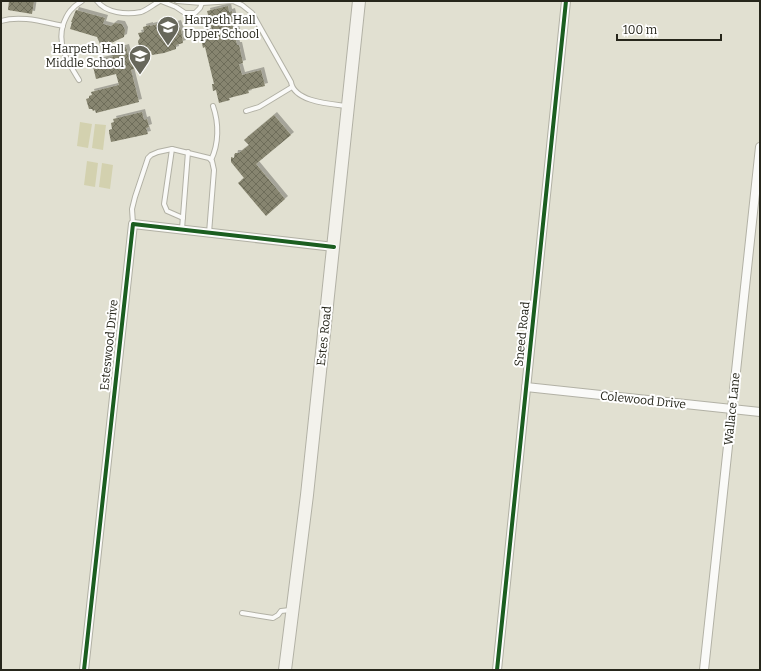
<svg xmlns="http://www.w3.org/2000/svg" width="761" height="671" font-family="Bitter,serif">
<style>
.pitch{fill:#d3d1af}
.building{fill:url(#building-cross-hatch);filter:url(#shadow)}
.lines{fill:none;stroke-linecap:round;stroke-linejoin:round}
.lane-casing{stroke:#b2b1a5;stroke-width:6}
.street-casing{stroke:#b2b1a5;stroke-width:10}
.secondary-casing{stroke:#b2b1a5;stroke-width:14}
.lane{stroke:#fafaf8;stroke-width:4}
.street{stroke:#fafaf8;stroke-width:8}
.secondary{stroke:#f3f2ec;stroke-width:12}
.cycleway-casing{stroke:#fff;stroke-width:6}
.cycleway{stroke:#1b5e20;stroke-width:4}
.labels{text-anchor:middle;stroke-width:4;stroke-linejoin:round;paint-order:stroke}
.poi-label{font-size:12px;fill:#26261b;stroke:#fff;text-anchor:start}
.street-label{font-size:12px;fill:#26261b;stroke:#fff}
</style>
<defs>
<pattern id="building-cross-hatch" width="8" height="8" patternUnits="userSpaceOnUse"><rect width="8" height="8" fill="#87856f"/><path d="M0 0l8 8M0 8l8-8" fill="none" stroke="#6e6d5a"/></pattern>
<filter id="shadow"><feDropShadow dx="3" dy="-3" stdDeviation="0" flood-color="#0004"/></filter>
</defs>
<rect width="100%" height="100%" fill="#e1e0d1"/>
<g class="pitch">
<polygon points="80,122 92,124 88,148 77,146"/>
<polygon points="95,124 106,125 103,150 92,148"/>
<polygon points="87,161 98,163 95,187 84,185"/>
<polygon points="102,163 113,165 110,189 99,187"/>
</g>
<g class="building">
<polygon points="9,1 34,1 32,14 8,10"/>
<polygon points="228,6 229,12 232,11 237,32 234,33 237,45 239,45 243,63 239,64 242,75 261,70 265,86 248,90 249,93 229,98 230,100 219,103 216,90 213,91 212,84 214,84 205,47 203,48 200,33 212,30 207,11"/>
<polygon points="76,10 105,18 103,24 111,26 115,23 122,24 125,30 124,37 109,44 109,41 104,45 100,44 97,37 70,29 72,22 71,22"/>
<polygon points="170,21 171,25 178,23 180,29 181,30 183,43 176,45 176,49 164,53 152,55 151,51 144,52 142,48 139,47 138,41 140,38 138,33 144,32 143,27 150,25 150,26"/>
<polygon points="126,47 128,54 131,53 134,69 131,70 139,102 96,113 95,110 93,111 92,109 89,109 86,99 89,98 89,96 92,95 91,92 119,85 116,74 96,79 92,62 113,57 111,51"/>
<polygon points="142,112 144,120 147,119 149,127 146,128 148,134 111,142 109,132 109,130 112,129 111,123 114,122 113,119"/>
<polygon points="274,115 291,135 256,164 285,199 266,216 238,183 244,178 231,162 231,157 234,158 235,153 239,153 249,145 244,140"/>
</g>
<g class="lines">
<g class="lane-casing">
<g id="lane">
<path d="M97,1C106,13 126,15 141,12C147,10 154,4 160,1"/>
<polyline points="161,1 176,7 185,13 195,13 200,8 202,3"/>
<path d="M177,1L202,3L233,1L242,5L252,13L291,82C294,102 331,104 347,106"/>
<path d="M1,21C21,15 43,22 63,26"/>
<path d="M79,80C68,62 57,46 63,25C67,13 72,7 82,1"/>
<polyline points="246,111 259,107 292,87"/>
<polyline points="172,149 164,204 167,211 183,218"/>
<path d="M211,160C219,144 219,123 213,106"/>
<polyline points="133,224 132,209 135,197 148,158 151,155 158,152 172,149 209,158 212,161 214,170 209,233"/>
<polyline points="182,229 188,152"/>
<polyline points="242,613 273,618 278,615 281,611 290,610"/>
</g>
</g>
<g class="street-casing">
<g id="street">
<polyline points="526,387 760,412"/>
<polyline points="84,670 133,224 334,247"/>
<polyline points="497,670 566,1"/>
<polyline points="704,670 760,147"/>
</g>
</g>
<g class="secondary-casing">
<polyline id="secondary" points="285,670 307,495 359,1"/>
</g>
<use href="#lane" class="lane"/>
<use href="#street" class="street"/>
<use href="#secondary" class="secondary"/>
<g class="cycleway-casing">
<g id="cycleway">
<polyline points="84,670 133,224 334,247"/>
<polyline points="497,670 566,1"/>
</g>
</g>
<use href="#cycleway" class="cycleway"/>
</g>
<defs>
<g id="school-pin" transform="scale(1.15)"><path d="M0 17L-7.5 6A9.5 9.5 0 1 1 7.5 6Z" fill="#67675b" stroke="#fff"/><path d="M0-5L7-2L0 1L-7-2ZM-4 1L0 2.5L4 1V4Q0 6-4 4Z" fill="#fff"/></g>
</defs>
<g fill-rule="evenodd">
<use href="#school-pin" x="168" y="27"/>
<use href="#school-pin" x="140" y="56"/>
</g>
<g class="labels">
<g class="poi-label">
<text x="184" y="24">Harpeth Hall<tspan x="184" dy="14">Upper School</tspan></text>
<text x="124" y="53" text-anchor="end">Harpeth Hall<tspan x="124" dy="14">Middle School</tspan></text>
</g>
<g class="street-label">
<text transform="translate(522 334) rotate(-84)" y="4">Sneed Road</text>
<text transform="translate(324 336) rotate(-84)" y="4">Estes Road</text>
<text transform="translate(109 345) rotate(-84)" y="4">Esteswood Drive</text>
<text transform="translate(643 400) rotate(6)" y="4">Colewood Drive</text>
<text transform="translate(732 409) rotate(-84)" y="4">Wallace Lane</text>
</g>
</g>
<rect width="761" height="671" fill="none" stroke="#26261b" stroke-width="4"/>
<path d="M617 34v6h104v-6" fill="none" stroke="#26261b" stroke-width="2"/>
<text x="623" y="34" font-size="12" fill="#26261b" stroke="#ffffff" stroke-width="3" paint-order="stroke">100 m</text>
</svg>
